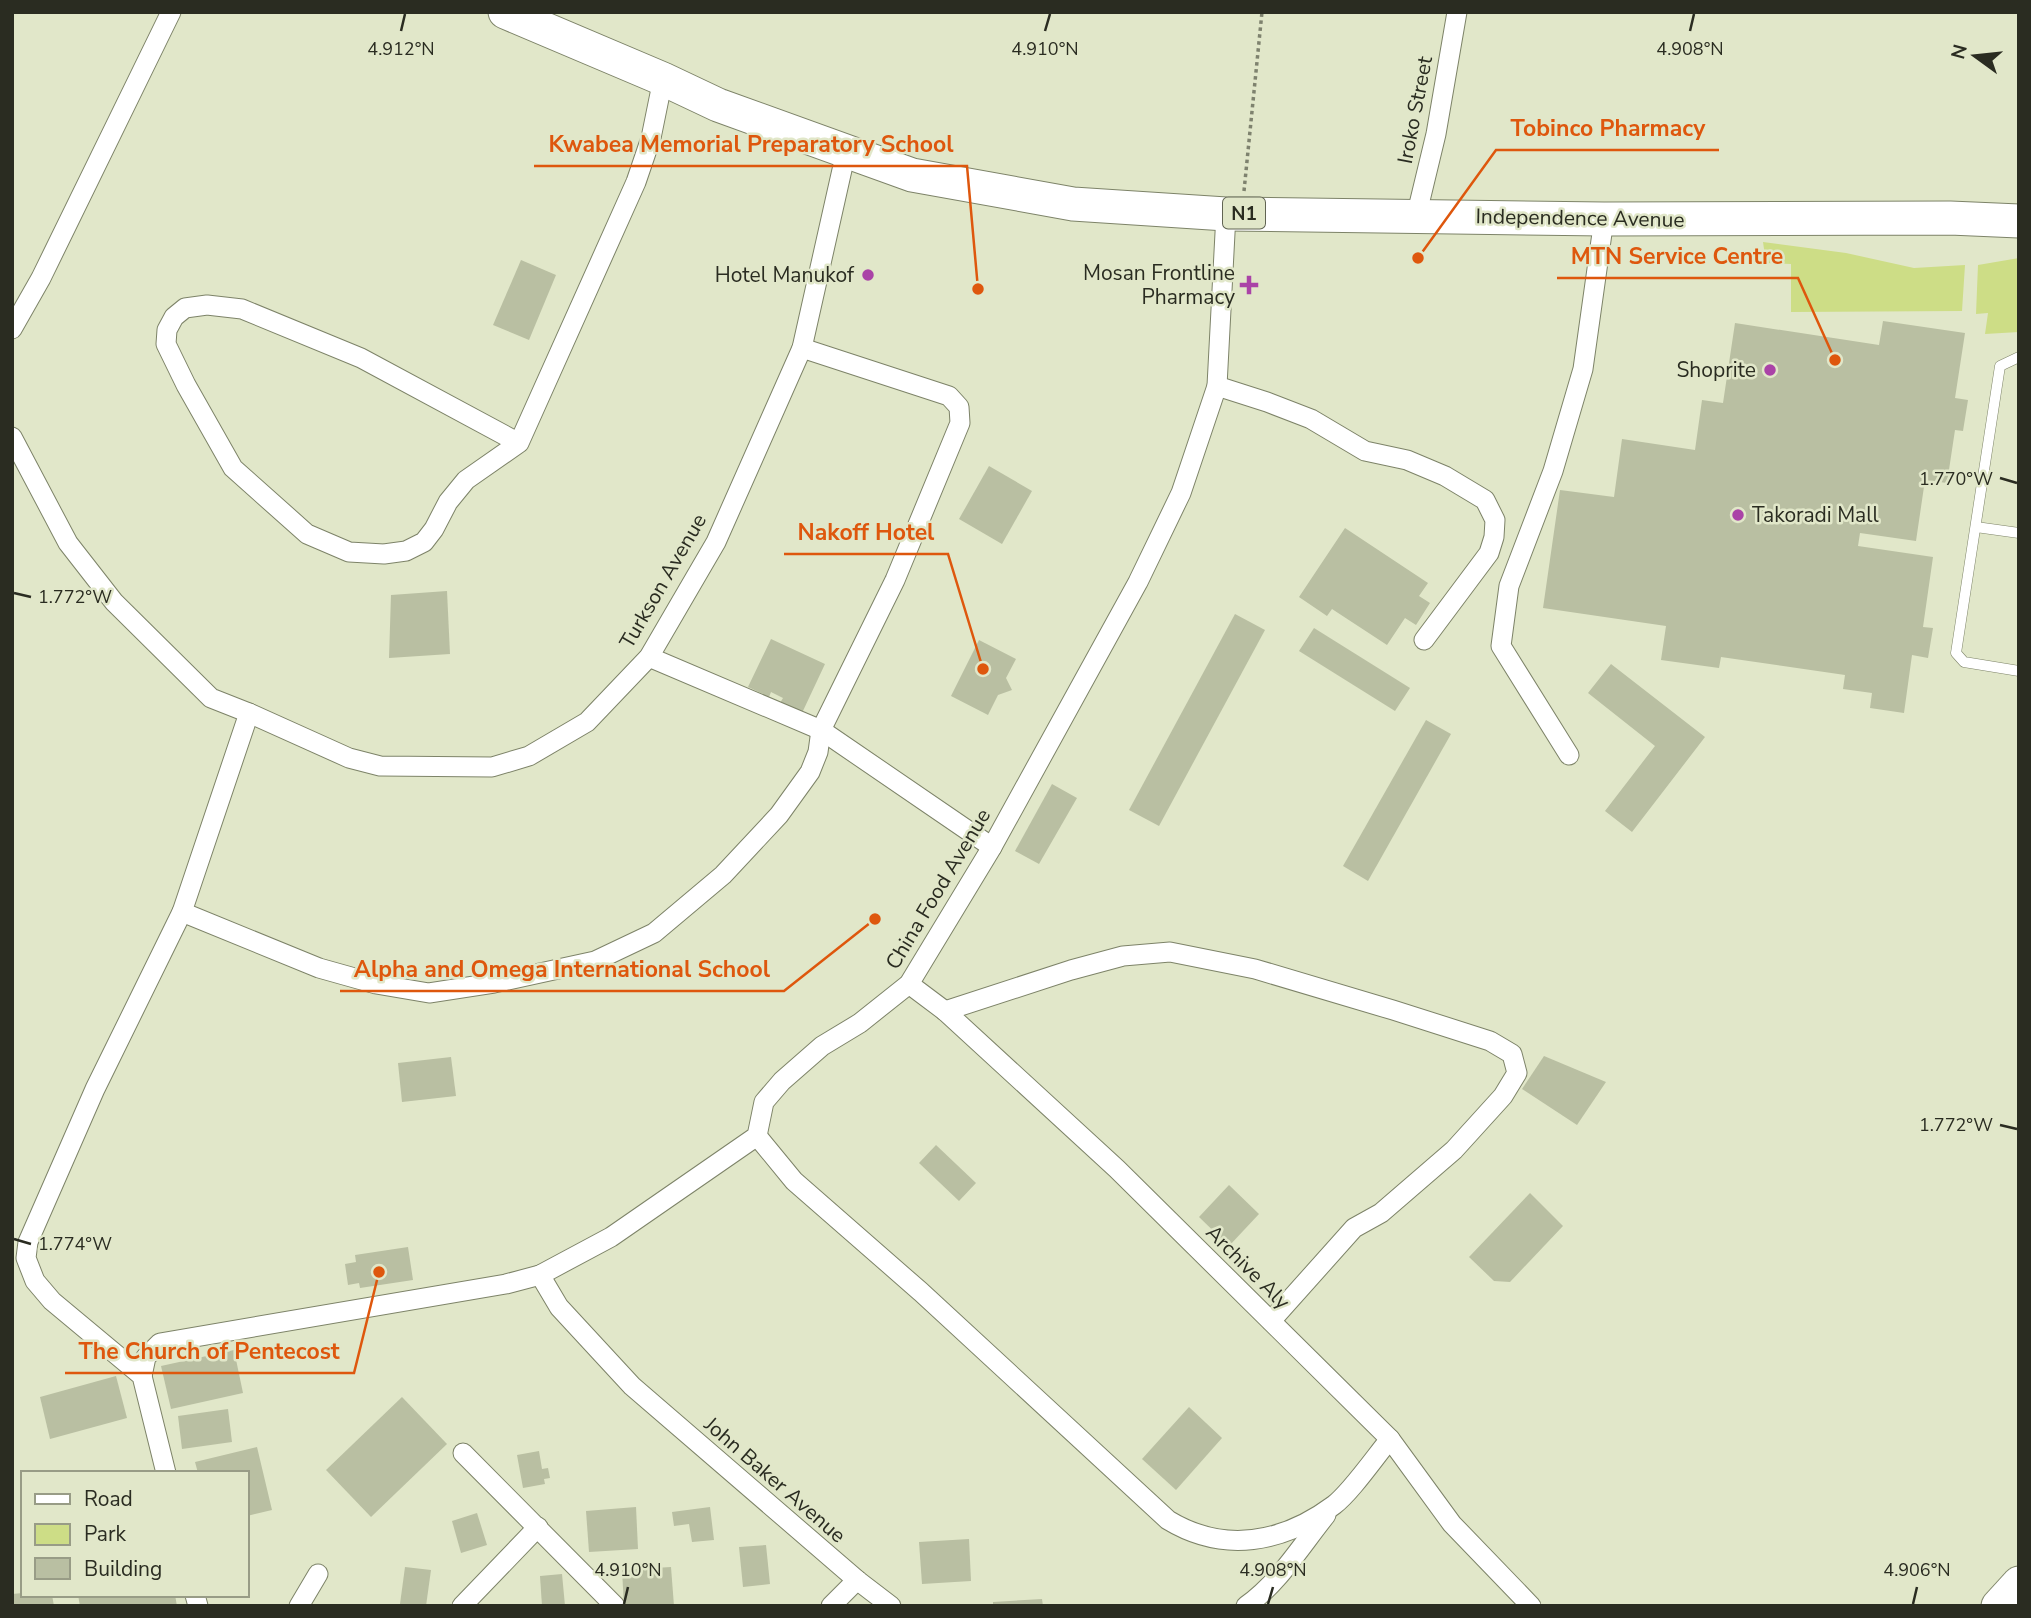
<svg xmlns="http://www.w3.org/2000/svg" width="2031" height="1618" font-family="'Nunito Sans',sans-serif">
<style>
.green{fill:#cddd86}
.building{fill:#b9bfa2}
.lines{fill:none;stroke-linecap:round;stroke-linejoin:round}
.service-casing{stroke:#7d8368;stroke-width:11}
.minor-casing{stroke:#7d8368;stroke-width:21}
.trunk-casing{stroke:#7d8368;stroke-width:35}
.path{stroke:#7e826e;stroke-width:3.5;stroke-dasharray:3.5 3.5;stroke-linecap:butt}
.service{stroke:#fff;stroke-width:10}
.minor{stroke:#fff;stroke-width:19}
.trunk{stroke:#fff;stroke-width:33}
.ticks{fill:none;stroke:#2a2c21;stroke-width:2.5}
.poi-dot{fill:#aa43a7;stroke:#e1e7c9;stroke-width:2.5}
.labels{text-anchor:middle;stroke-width:5;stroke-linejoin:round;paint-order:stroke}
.shield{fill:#e1e7c9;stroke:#616453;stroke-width:2}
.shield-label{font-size:19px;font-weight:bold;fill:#2a2c21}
.street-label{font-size:21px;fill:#2a2c21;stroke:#e1e7c9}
.poi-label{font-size:21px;fill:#2a2c21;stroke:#e1e7c9;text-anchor:end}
.ticks-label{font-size:18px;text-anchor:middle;fill:#2a2c21;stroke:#e1e7c9;stroke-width:5;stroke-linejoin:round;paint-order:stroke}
.leader{fill:none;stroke:#de570d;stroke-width:2.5}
.callout-dot{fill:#de570d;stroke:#e1e7c9;stroke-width:2.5}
.callout-label{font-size:23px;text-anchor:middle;font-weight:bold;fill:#de570d;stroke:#e1e7c9;stroke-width:5;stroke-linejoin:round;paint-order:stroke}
</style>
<rect width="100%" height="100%" fill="#e1e7c9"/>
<g class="green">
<polygon points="1763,242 1846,253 1914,268 1965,265 1962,311 1791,312 1791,264 1766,263"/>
<polygon points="2019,258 2019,332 1985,334 1988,313 1976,314 1978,265"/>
</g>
<g class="building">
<polygon points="521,260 556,275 529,340 493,325"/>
<polygon points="1883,321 1965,333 1955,398 1968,400 1963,431 1955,430 1947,483 1925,480 1916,541 1860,533 1858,546 1933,557 1923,627 1933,628 1928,658 1912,655 1904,713 1870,708 1872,693 1843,689 1845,675 1721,657 1719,668 1661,660 1666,626 1543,608 1560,490 1614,497 1622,439 1695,450 1702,400 1723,403 1735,323 1879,345"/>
<polygon points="989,466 1032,491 1002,544 959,519"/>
<polygon points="1345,528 1428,583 1419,596 1430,603 1416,625 1405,618 1387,645 1332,609 1327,616 1299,597"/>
<polygon points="447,591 450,654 389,658 391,595"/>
<polygon points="1235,614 1265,630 1159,826 1129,810"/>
<polygon points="1314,628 1410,688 1395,711 1299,651"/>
<polygon points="771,639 825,664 802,713 780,703 783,698 771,692 769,697 748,687"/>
<polygon points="979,640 1016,659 1006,678 1012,690 998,695 988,715 951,696"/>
<polygon points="1611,664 1705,737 1632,832 1605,811 1655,746 1588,693"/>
<polygon points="1426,720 1451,734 1368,881 1343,866"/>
<polygon points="1052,784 1077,798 1039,864 1015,851"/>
<polygon points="1544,1056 1606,1082 1577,1125 1522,1089"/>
<polygon points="451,1057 456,1096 402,1102 398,1063"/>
<polygon points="936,1145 976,1183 959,1201 919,1163"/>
<polygon points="1229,1185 1259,1214 1229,1246 1199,1217"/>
<polygon points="1530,1193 1563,1226 1510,1282 1494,1281 1469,1257"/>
<polygon points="408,1247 413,1280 360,1288 359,1283 348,1285 345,1264 356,1262 355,1255"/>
<polygon points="234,1350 243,1393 171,1409 161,1366"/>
<polygon points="116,1376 127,1418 50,1439 40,1397"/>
<polygon points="402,1397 447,1444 371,1517 326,1470"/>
<polygon points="1189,1407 1222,1438 1176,1490 1142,1459"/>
<polygon points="228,1409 232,1442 182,1449 178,1416"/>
<polygon points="257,1447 272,1510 247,1516 247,1473 198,1473 195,1462"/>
<polygon points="539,1451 542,1469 548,1468 550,1478 544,1479 545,1484 523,1488 517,1455"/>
<polygon points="636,1507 638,1549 589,1552 586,1511"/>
<polygon points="710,1507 714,1540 692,1542 689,1524 674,1526 672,1512"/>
<polygon points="477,1513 487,1545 461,1553 452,1521"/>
<polygon points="969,1539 971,1581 922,1584 919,1542"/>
<polygon points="766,1545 770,1584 743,1587 739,1547"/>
<polygon points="405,1567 431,1570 426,1606 400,1604"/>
<polygon points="671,1567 674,1606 624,1606 622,1570"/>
<polygon points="562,1574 565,1606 542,1606 540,1576"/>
<polygon points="23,1593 23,1595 52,1595 54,1606 12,1606 12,1594"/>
<polygon points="78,1595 175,1595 177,1606 80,1606"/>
<polygon points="1042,1599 1043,1606 993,1606 993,1602"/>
</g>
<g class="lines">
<g class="service-casing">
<g id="service">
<polyline points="2019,357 2000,366 1956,653 1964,662 2019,671"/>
<polyline points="1976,527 2019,533"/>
</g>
</g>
<g class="minor-casing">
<g id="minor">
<polyline points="1416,217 1436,134 1457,12"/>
<polyline points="12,329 41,278 171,12"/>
<polyline points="1217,386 1267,402 1311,419 1365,451 1407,460 1445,476 1485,500 1495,520 1494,537 1489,553 1424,640"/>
<polyline points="12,437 68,543 114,602 211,698 249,713 349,758 380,766 492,767 529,756 587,722 649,657 716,542 802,348 846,152"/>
<polyline points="519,443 361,358 242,309 207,305 185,308 174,317 167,330 166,344 186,385 233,468 307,534 349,552 384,554 406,551 424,542 434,529 448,502 466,480 519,443 636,182 651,138 663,79"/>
<polyline points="649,657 821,730 992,847"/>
<polyline points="249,713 182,912 319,968 376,984 429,993 494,983 595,961 654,933 723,875 779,815 810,772 818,752 821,730 895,580 960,423 959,407 949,396 802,348"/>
<polyline points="1569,755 1501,646 1509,586 1553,471 1583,369 1604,219"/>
<polyline points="909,984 945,1011 1117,1169 1390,1439 1452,1524 1531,1606"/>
<polyline points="945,1011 1071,970 1123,956 1170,952 1255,969 1393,1010 1490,1041 1512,1054 1517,1073 1503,1096 1454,1150 1381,1213 1354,1228 1271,1321"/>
<path d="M757,1136L794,1181L921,1292L1168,1520C1224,1554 1283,1543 1334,1505C1351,1492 1375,1457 1390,1439"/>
<polyline points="540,1275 559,1307 632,1386 857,1580 891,1606"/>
<polyline points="142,1376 146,1357 160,1343 506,1284 540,1275 611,1237 757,1136 764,1102 782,1081 822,1046 860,1023 909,984 992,847 1138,582 1181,493 1217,386 1226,214"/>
<polyline points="463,1453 615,1606"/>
<polyline points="166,1473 142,1376 52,1301 35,1281 26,1258 28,1242 95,1089 182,912"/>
<polyline points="195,1595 198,1606"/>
<polyline points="299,1606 318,1574"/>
<polyline points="462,1606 538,1527"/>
<polyline points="831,1606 857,1580"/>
<path d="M1246,1606C1278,1584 1301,1546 1326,1515"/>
</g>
</g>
<g class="trunk-casing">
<g id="trunk">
<polyline points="505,12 663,79 718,105 912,175 1073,204 1226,214 1604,219 1950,218 2019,221"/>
<polyline points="1998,1606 2019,1583"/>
</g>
</g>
<polyline class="path" points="1244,191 1262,12"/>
<use href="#service" class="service"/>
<use href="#minor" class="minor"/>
<use href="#trunk" class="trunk"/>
</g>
<path class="ticks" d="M401,31L405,14M1045,31L1050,14M1690,31L1694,14M2000,478L2017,483M14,593L31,597M2000,1125L2017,1129M14,1239L31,1244M624,1604L628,1587M1268,1604L1273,1587M1913,1604L1917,1587"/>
<g class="poi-dot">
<circle cx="868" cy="275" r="7"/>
<path d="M1245.5 274.5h7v7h7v7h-7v7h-7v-7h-7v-7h7z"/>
<circle cx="1770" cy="370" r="7"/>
<circle cx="1738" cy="515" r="7"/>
</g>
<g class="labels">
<rect class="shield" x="1223" y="197.5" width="42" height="31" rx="5"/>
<g class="shield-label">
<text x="1244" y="220">N1</text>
</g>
<g class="street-label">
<text transform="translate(1415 110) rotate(-79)" y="7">Iroko Street</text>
<text transform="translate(1580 218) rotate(1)" y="7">Independence Avenue</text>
<text transform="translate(663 581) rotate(-60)" y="7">Turkson Avenue</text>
<text transform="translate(938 889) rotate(-59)" y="7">China Food Avenue</text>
<text transform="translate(1248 1267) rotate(45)" y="7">Archive Aly</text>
<text transform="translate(775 1480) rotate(41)" y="7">John Baker Avenue</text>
</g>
<g class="poi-label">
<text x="1235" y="280">Mosan Frontline<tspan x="1235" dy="24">Pharmacy</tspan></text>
<text x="854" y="282">Hotel Manukof</text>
<text x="1756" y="377">Shoprite</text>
<text x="1752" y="522" text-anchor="start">Takoradi Mall</text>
</g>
</g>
<g class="ticks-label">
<text x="1045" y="55">4.910°N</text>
<text x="1690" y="55">4.908°N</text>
<text x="401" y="55">4.912°N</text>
<text x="1956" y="485">1.770°W</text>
<text x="75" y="603">1.772°W</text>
<text x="1956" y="1131">1.772°W</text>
<text x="75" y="1250">1.774°W</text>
<text x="628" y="1576">4.910°N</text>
<text x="1273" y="1576">4.908°N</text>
<text x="1917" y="1576">4.906°N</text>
</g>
<path class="leader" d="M1418 258L1496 150H1719M978 289L967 166H534M1835 360L1798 278H1557M983 669L948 554H784M875 919L784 991H340M379 1272L354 1373H65"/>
<g class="callout-dot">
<circle cx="1418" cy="258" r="7"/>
<circle cx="978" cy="289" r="7"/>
<circle cx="1835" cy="360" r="7"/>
<circle cx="983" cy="669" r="7"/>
<circle cx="875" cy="919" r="7"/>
<circle cx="379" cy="1272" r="7"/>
</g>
<g class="callout-label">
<text x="1608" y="136">Tobinco Pharmacy</text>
<text x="751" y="152">Kwabea Memorial Preparatory School</text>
<text x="1677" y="264">MTN Service Centre</text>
<text x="866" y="540">Nakoff Hotel</text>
<text x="562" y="977">Alpha and Omega International School</text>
<text x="209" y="1359">The Church of Pentecost</text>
</g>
<rect width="2031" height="1618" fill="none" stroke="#2a2c21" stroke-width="28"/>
<rect x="21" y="1471" width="228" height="126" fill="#e1e7c9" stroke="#989c86" stroke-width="2"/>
<rect x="35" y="1494" width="35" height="10" fill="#ffffff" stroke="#989c86" stroke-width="2"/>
<text x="84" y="1506" font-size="21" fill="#2a2c21">Road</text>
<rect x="35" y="1524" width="35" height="21" fill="#cddd86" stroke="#989c86" stroke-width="2"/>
<text x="84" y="1541" font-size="21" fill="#2a2c21">Park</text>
<rect x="35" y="1558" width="35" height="21" fill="#b9bfa2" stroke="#989c86" stroke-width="2"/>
<text x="84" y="1576" font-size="21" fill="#2a2c21">Building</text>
<g transform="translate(1975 56) rotate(285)" stroke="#e1e7c9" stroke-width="5" paint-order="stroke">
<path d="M0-5L12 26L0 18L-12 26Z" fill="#2a2c21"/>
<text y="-10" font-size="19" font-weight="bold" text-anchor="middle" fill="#2a2c21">N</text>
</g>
</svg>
